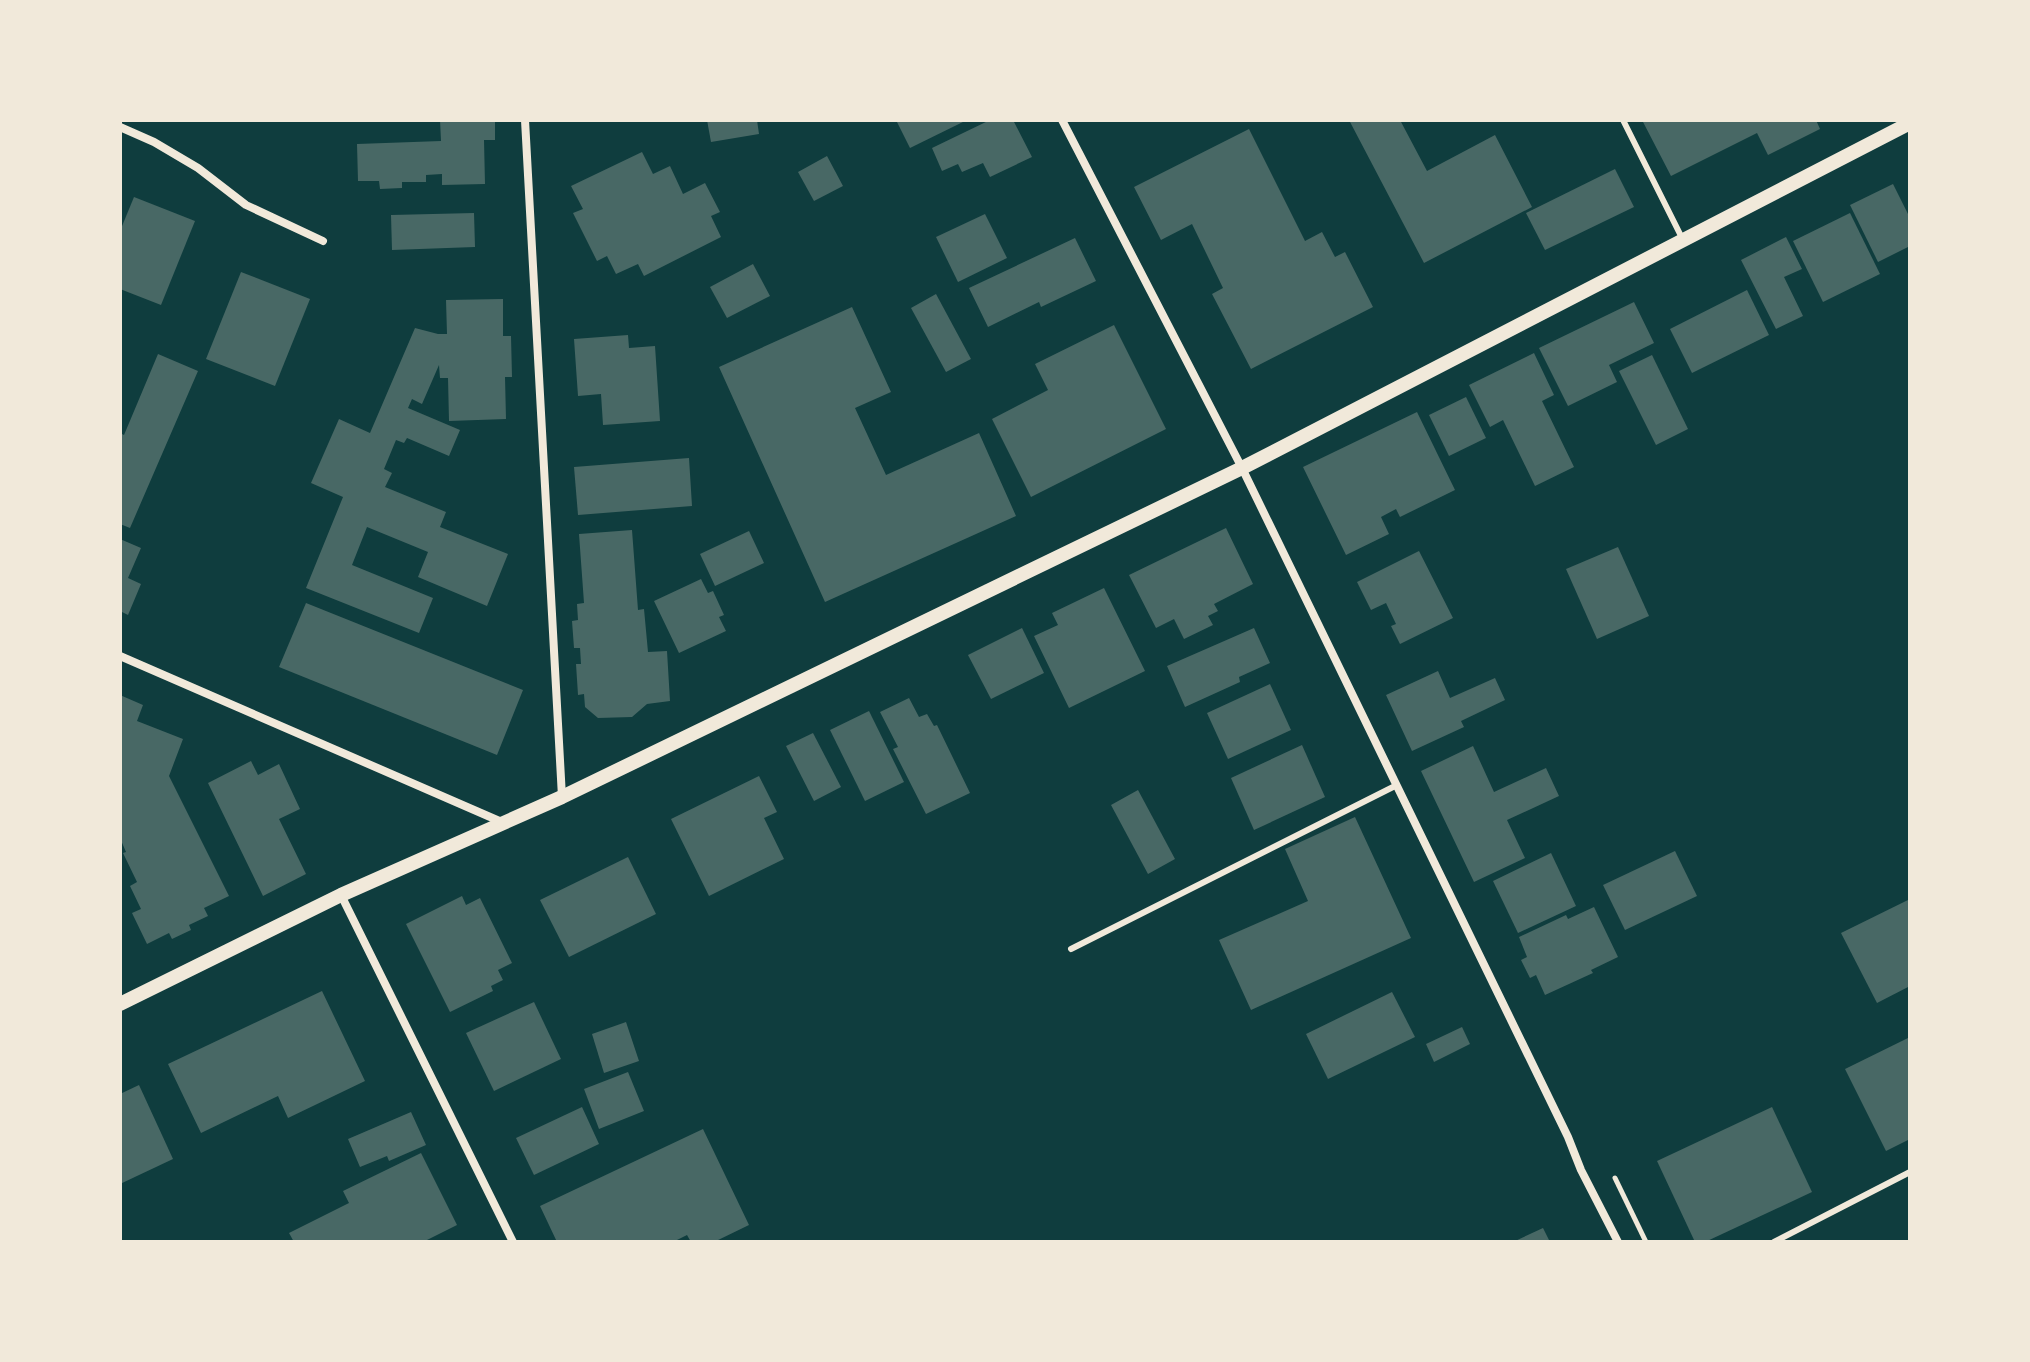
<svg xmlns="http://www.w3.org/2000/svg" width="2030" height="1362" font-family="Mulish,sans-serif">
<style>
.building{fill:#486865}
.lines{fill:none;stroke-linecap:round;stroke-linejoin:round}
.path{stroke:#f1e9da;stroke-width:5}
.service{stroke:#f1e9da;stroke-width:6}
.minor{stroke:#f1e9da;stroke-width:8}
.tertiary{stroke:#f1e9da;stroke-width:14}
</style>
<rect width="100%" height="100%" fill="#0f3d3e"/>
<g class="building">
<polygon points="440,120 495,120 495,140 484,140 485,184 442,185 442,174 426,175 426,182 402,182 402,188 380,189 379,181 358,181 357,144 441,141"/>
<polygon points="707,120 757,120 759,134 711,142"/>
<polygon points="896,120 967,120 910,148"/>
<polygon points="990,120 1013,120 1032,157 990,177 983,163 962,172 958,164 942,171 932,148"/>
<polygon points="1349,120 1400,120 1427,171 1495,135 1532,207 1424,263"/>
<polygon points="1642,120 1816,120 1820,129 1768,155 1757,133 1671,176"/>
<polygon points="1249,129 1305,241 1322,232 1335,257 1345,252 1373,307 1251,369 1212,294 1223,288 1192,224 1161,240 1134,187"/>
<polygon points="642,152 653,174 670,166 683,194 705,183 720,212 711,216 721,237 644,276 638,264 616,274 607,256 597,261 573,213 583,209 571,186"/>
<polygon points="827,156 843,186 814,201 798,172"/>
<polygon points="1615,169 1634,207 1545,250 1526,213"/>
<polygon points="1893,184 1910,218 1910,246 1878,262 1850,205"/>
<polygon points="134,197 195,221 161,305 120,289 120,231"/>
<polygon points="474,213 475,247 392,250 391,215"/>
<polygon points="1850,213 1880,274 1823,302 1793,241"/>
<polygon points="985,214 1007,258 958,282 936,237"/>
<polygon points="1786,237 1802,269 1784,277 1803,316 1776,329 1741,260"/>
<polygon points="1075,238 1096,281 1041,307 1039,302 988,327 969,288"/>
<polygon points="753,264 770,296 727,318 710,287"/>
<polygon points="241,272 310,299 275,386 206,359"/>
<polygon points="1747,290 1769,335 1692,373 1670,329"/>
<polygon points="936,294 971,359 946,372 911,308"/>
<polygon points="503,299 503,336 511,336 512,377 505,377 506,419 449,421 448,378 440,378 439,365 422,404 412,399 408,408 460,430 449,456 407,438 404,443 396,440 384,469 392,473 385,487 446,512 440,527 508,554 487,606 418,577 428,552 367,527 352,565 433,598 419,633 306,588 343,497 311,483 339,419 370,433 415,328 438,334 447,334 446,300"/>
<polygon points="1634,302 1654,343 1609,365 1617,382 1568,406 1539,348"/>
<polygon points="852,307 891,392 855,408 886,475 979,433 1016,516 825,602 719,367"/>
<polygon points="1114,325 1166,429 1031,497 992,419 1048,390 1035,364"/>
<polygon points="628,335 629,348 655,346 660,421 603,425 601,394 578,396 574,339"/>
<polygon points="1534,353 1554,395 1542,401 1574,467 1535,486 1503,420 1490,427 1469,385"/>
<polygon points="158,354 198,371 130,528 120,524 120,433 124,435"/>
<polygon points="1652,355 1688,429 1656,445 1619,371"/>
<polygon points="1466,397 1486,438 1449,456 1429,415"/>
<polygon points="1417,412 1455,490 1400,517 1396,509 1381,517 1389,534 1346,555 1303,467"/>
<polygon points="689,458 692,506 578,515 574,467"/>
<polygon points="1226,528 1253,584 1214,604 1218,611 1208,616 1213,625 1184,639 1174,619 1156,628 1129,575"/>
<polygon points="632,530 638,610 644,609 648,652 667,651 670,701 647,704 632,717 598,718 585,707 584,694 578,695 576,664 581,664 580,648 574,648 572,621 578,620 577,604 584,603 579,534"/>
<polygon points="749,531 764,563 715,586 700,554"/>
<polygon points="120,539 141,548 128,578 141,584 128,615 120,611"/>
<polygon points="1618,547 1649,616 1597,639 1566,569"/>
<polygon points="1419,551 1453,618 1400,644 1391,626 1396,624 1386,603 1371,610 1357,582"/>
<polygon points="701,579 708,593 713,591 724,615 719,617 726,631 679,653 654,601"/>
<polygon points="1104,588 1145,671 1069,708 1034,636 1058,625 1052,613"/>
<polygon points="306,603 523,690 497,755 279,667"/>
<polygon points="1022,628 1044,673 991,699 968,655"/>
<polygon points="1254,628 1270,663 1239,677 1240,682 1185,707 1167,666"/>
<polygon points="1438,671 1450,698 1495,678 1505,700 1461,721 1464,727 1412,751 1386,695"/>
<polygon points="1270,684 1291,730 1228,759 1207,713"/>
<polygon points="120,695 143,705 137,721 183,739 169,776 229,896 204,908 208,916 189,925 191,930 172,939 169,933 147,944 132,913 141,909 130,886 137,882 123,853 126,852 120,838"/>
<polygon points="909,698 919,717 927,714 934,726 937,725 970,793 926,814 893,749 898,747 880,712"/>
<polygon points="869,711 904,782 865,801 830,730"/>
<polygon points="813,733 841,787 814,801 786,746"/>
<polygon points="1302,745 1325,797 1254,830 1231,778"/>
<polygon points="1473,746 1494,792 1546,768 1559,796 1507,820 1525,858 1474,882 1421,771"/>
<polygon points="251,761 258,775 279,764 300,809 279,819 306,874 263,896 208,783"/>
<polygon points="759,776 777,812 764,818 784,859 709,896 671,819"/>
<polygon points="1138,790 1175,859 1148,874 1111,805"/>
<polygon points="1355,817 1411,938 1251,1010 1219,940 1308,901 1285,849"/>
<polygon points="1675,851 1697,896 1625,930 1603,885"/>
<polygon points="1551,853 1576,906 1518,933 1493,881"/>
<polygon points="628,857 656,914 569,957 540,900"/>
<polygon points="462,896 466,905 480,898 512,963 498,970 503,980 491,986 493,991 450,1012 406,924"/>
<polygon points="1910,899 1910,986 1877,1003 1841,933"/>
<polygon points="1594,907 1618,957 1591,970 1593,973 1545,995 1536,975 1530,978 1521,960 1527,957 1519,937 1566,915 1568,919"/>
<polygon points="322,991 365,1081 288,1118 278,1096 201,1133 168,1064"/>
<polygon points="1392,992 1415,1037 1328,1079 1306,1034"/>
<polygon points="534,1002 561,1059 494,1091 466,1033"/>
<polygon points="626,1022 639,1061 604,1073 592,1034"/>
<polygon points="1462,1027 1470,1044 1434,1062 1426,1044"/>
<polygon points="1910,1037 1910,1139 1886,1151 1845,1069"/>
<polygon points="628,1072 644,1111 599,1129 584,1089"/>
<polygon points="139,1085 173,1159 120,1184 120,1094"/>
<polygon points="582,1107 599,1144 534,1175 516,1138"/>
<polygon points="1772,1107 1812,1192 1705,1242 1695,1242 1657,1161"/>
<polygon points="411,1112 426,1145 389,1161 387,1156 360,1167 348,1139"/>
<polygon points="703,1129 749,1225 714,1242 691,1242 687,1235 673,1242 557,1242 540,1206"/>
<polygon points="421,1153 457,1225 423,1242 294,1242 289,1233 349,1203 343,1191"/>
<polygon points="1543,1228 1550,1242 1513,1242"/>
</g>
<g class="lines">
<polyline class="path" points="1615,1178 1646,1242"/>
<g class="service">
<polyline points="1623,120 1683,240"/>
<polyline points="1071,949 1397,785"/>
<polyline points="1774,1242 1910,1172"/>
</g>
<g class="minor">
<polyline points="525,120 562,797"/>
<polyline points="1062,120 1242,468 1568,1137 1581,1170 1618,1242"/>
<polyline points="120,127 154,142 198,168 246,205 323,241"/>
<polyline points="120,656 504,823"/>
<polyline points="341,895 513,1242"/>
</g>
<polyline class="tertiary" points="120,1004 341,895 562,797 1242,468 1910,123"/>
</g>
<rect width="2030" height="1362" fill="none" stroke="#f1e9da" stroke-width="244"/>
</svg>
